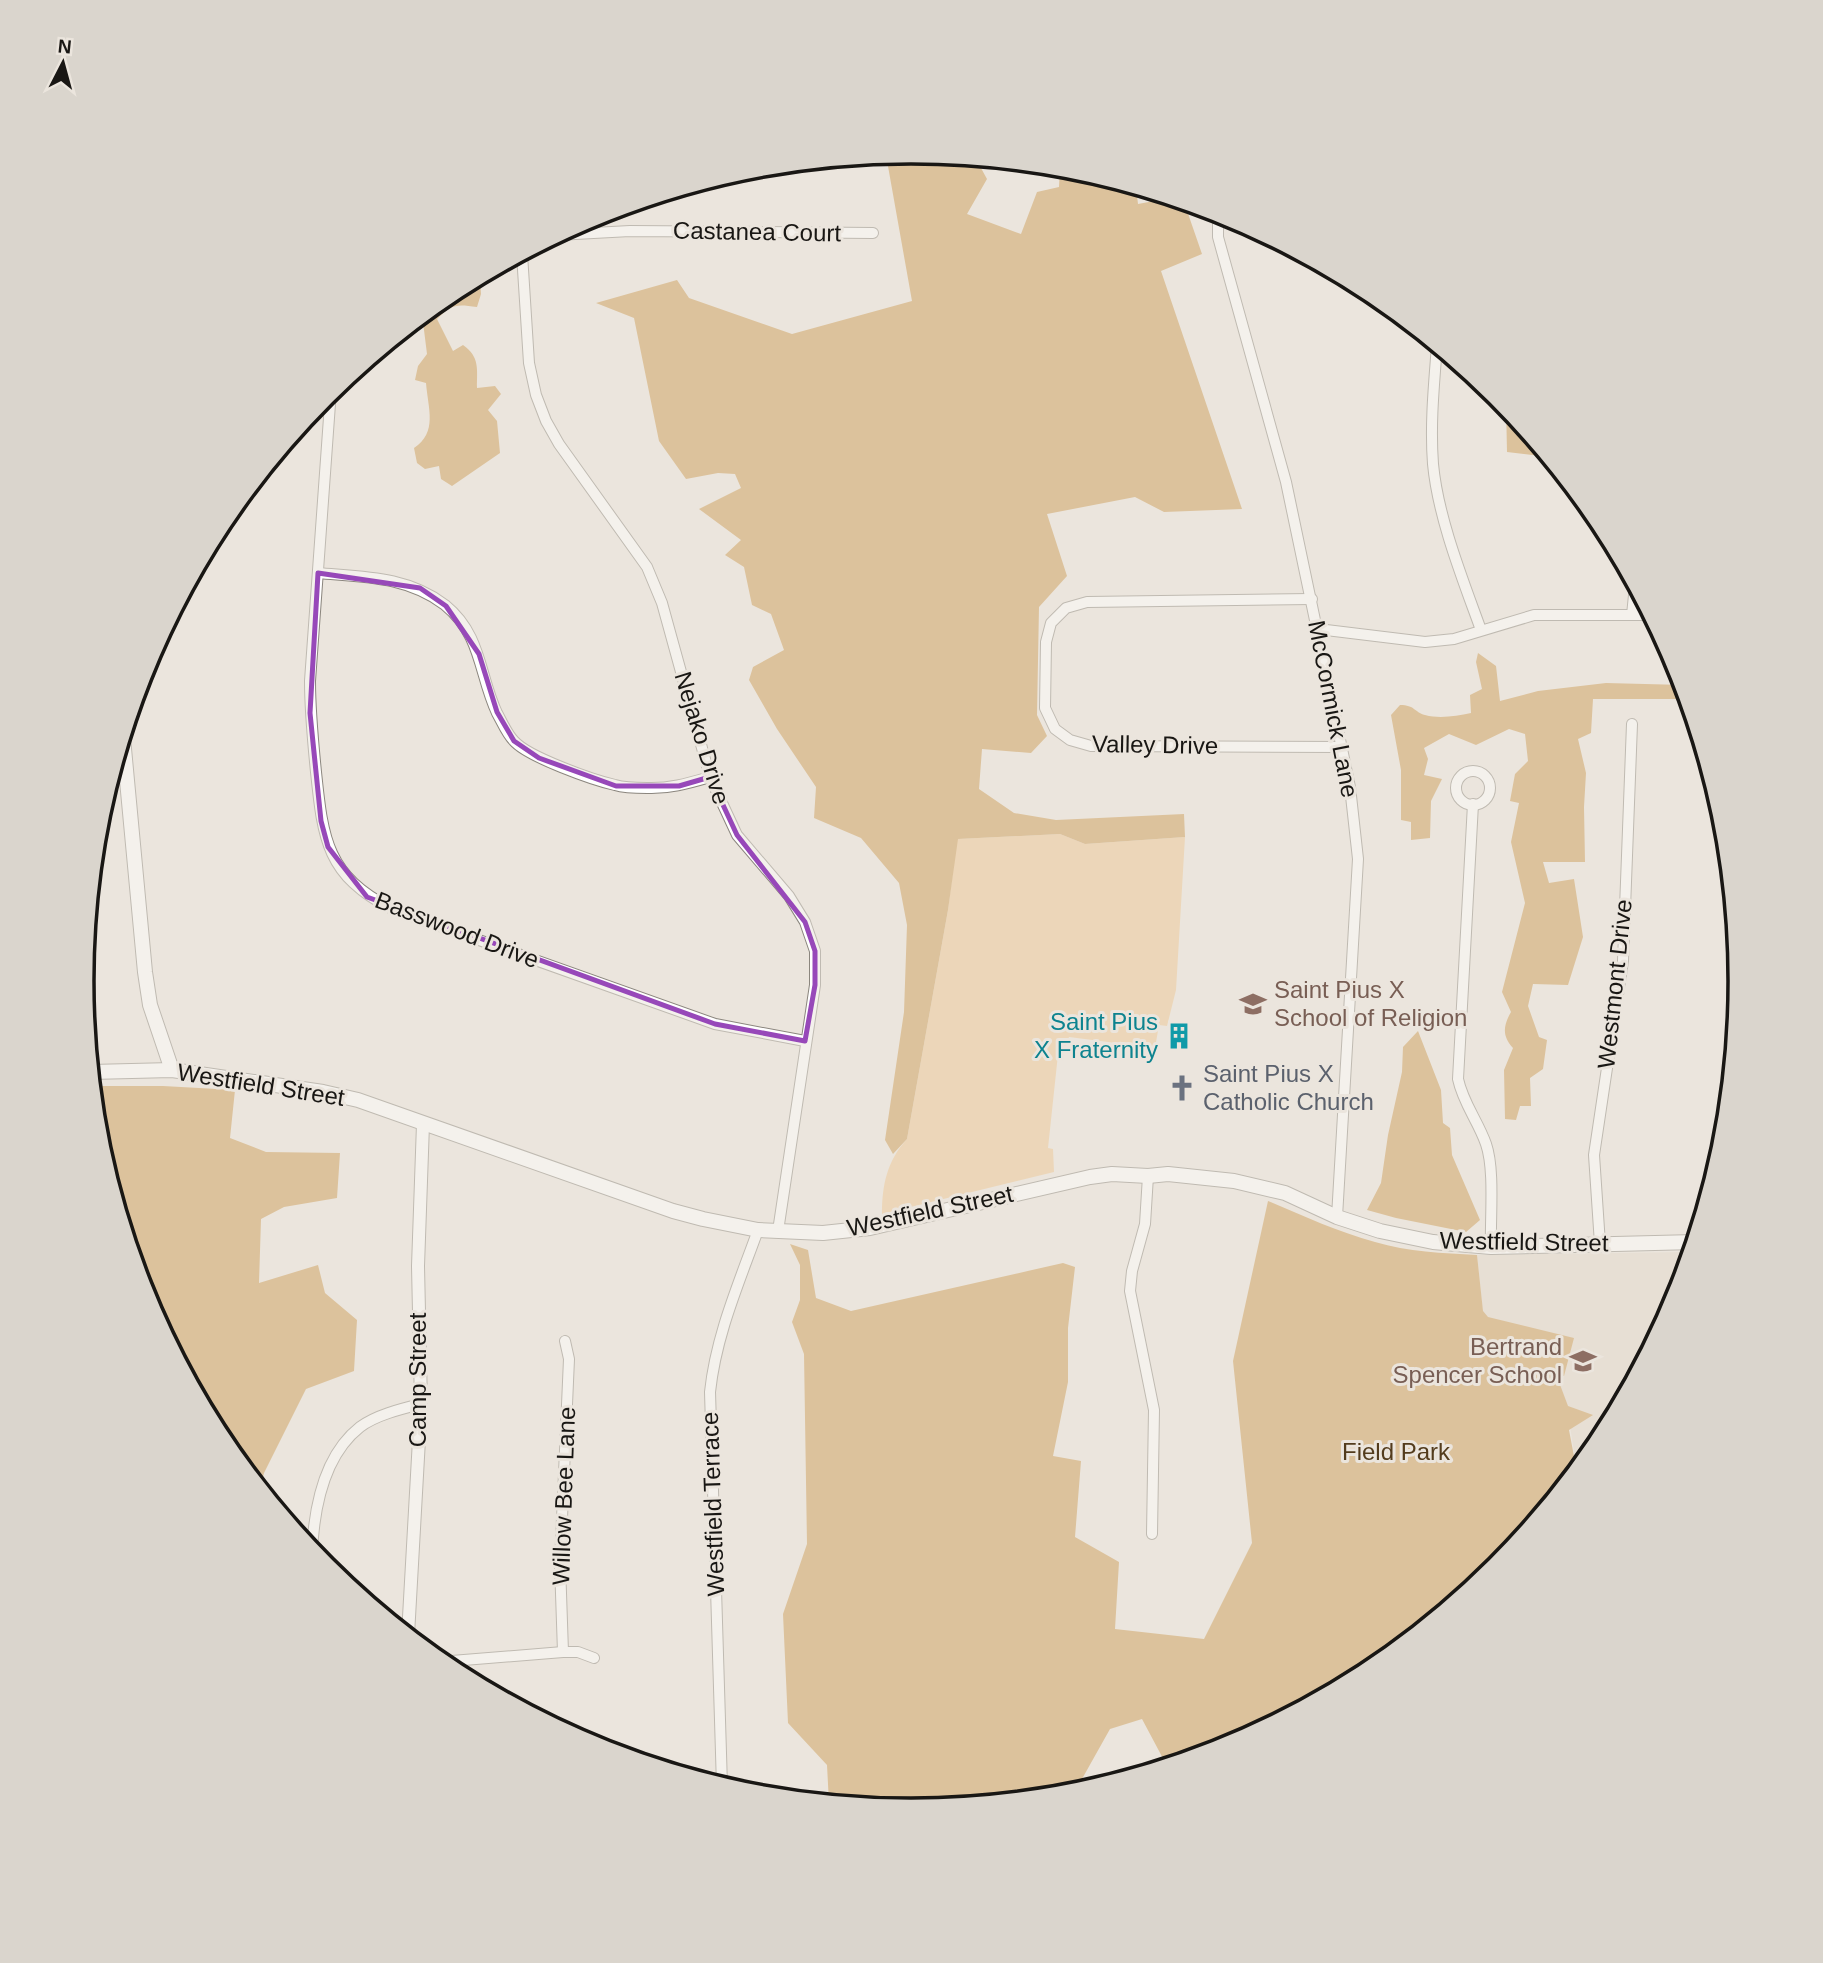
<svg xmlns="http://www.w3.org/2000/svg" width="1823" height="1963" font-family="Arial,sans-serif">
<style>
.built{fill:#e2d7c9}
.green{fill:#eec48e}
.forest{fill:#cb974e}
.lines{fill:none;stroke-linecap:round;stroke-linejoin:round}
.minor-casing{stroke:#8b867e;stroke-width:12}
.tertiary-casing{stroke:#8b867e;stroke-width:14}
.secondary-casing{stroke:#8b867e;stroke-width:16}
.minor{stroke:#fff;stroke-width:10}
.tertiary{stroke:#fff;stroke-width:12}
.secondary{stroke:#fff;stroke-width:14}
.marked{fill:none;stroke:#9748b9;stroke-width:5;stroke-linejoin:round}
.labels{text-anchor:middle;stroke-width:6;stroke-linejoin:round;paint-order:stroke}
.street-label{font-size:24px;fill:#191714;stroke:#ebe5dd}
.education-label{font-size:24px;fill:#785e54;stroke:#ebe5dd;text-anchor:start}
.culture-label{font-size:24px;fill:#0d838f;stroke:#ebe5dd;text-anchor:end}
.worship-label{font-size:24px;fill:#5b616d;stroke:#ebe5dd;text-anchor:start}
.park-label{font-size:24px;fill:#533c1d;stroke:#ebe5dd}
.rim{fill:none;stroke:#191714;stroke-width:3.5}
</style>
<rect width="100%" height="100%" fill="#ebe5dd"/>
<polygon class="built" points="1692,1252 1677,1299 1601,1443 1577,1472 1567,1406 1484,1323 1477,1255"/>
<path class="green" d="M1060,834L1085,844L1185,837L1176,990L1167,1026L1159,1025L1155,1048L1069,1037L1066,1046L1059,1045L1048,1148L1053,1149L1054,1172L882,1214C882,1185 887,1161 907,1139L948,910L957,839Z"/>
<g class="forest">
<polygon points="912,152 976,159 987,179 967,214 1021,234 1037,192 1059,187 1060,167 1074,168 1136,187 1138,204 1170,198 1184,202 1202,254 1161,271 1242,509 1164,512 1135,497 1047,514 1067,576 1039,607 1037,715 1047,736 1031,753 982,749 979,789 1014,813 1056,820 1184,814 1185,837 1085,844 1060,834 958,839 948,910 907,1139 893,1154 885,1140 904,1012 907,925 899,883 861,838 814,818 816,787 777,729 749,680 753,667 784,650 771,614 752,605 744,567 725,555 741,540 699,509 741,488 735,474 718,473 686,479 659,441 634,318 596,303 677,280 689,298 792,334 912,301 886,155"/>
<path d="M476,278L480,279L481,294L477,307C456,304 452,304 437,319L453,351L463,345C480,357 477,369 477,388L495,386L501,394L488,410L497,421L500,453L452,486L441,479L439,466L425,469L417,463L414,448C438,432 428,409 426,383L415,380L418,366L427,354L423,322L412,324L451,292Z"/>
<polygon points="1506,405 1549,457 1507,452"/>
<path d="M1478,653L1496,666L1500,701L1538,691L1606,683L1684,685L1688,699H1593L1591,733L1578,739L1586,773L1584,807L1585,862H1543L1549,883L1574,879L1583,937L1568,985L1533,984L1528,1006L1539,1037L1547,1040L1543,1069L1530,1078L1531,1106H1520L1516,1120L1505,1119L1504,1070L1513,1048C1502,1036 1503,1026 1511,1012L1502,992L1525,903L1511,842L1519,803L1510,801L1515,774L1528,761L1525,734L1509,729L1476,745L1449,734L1424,748L1428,759L1424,775L1442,779L1431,801L1430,838L1411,840V822L1401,820V770L1391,715L1400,705C1415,705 1414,712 1425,715C1440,719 1456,716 1471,713L1470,695L1482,689L1476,662Z"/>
<polygon points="1418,1031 1441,1090 1443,1123 1450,1128 1452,1155 1480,1220 1466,1232 1396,1218 1367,1210 1381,1183 1388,1135 1402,1072 1403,1047"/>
<polygon points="93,1086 163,1086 235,1090 230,1138 266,1152 340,1153 337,1198 284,1207 261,1219 259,1283 318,1265 325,1293 357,1320 354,1371 306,1389 264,1473 260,1489 222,1442 145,1298 98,1143"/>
<path d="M1268,1201C1303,1216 1338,1232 1375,1242C1408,1252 1443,1253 1477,1255L1483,1311L1488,1317L1574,1338L1564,1376L1556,1374L1568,1406L1593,1415L1569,1430L1577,1472L1498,1568L1372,1671L1228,1748L1167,1766L1142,1719L1110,1729L1073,1795L911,1811L829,1803L827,1765L788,1723L783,1614L807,1544L804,1354L792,1322L800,1300V1265L790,1244L808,1250L816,1298L851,1311L1063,1263L1075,1267L1068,1328V1382L1053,1456L1081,1461L1075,1537L1119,1562L1115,1629L1204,1639L1252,1543L1233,1361Z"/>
</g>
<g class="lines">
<g class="minor-casing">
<g id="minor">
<polyline points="1218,212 1218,237 1286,482 1350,787 1358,859 1337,1217"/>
<polyline points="557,235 630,231 873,233"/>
<polyline points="522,254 529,363 536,395 546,421 559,444 647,567 662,603 710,777 737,835 789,896 805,922 815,951 815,985 778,1231"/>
<path d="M1437,345C1434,385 1430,424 1433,464C1438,518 1463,580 1481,630"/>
<path d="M331,390L310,681C310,712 313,742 316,772C323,840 327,876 392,909L715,1024L805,1041"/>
<path d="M318,573C363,577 407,576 445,605C482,635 479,675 497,713C502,722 507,734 514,741C528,757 593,780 615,785C625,788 637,788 647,788C669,789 689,783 710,777"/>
<polyline points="1312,599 1087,602 1066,608 1051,623 1046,642 1045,708 1055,729 1070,740 1091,746 1342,747"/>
<polyline points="1632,615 1635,585"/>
<polyline points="1318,629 1425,642 1454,639 1534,615 1651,615"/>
<circle cx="1473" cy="788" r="17"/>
<path d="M1473,804L1458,1079C1463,1103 1478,1121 1486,1144C1495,1170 1490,1218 1491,1247"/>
<polyline points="1148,1176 1145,1224 1132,1271 1130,1291 1154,1410 1152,1534"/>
<polyline points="1600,1244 1594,1155 1623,961 1632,724"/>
<path d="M312,1552C314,1508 323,1456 360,1427C376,1415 401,1409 421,1404"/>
<polyline points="563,1652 560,1564 569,1359 565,1341"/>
<polyline points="439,1662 563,1652 578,1652 594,1658"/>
<path d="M722,1786L710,1392C716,1335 739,1283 758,1230"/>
</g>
</g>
<g class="tertiary-casing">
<polyline id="tertiary" points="408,1635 421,1404 418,1266 423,1124"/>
</g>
<g class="secondary-casing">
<g id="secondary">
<polyline points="123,738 145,972 150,1005 172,1070"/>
<polyline points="91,1072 172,1070 323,1092 358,1100 673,1211 703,1219 758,1230 823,1233 870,1228 1090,1177 1112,1174 1148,1176 1168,1174 1234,1181 1285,1193 1337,1217 1380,1231 1433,1242 1491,1247 1695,1242"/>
</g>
</g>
<use href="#minor" class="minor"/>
<use href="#tertiary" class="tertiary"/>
<use href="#secondary" class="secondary"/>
</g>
<path d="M0 0H1823V1963H0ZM318,573L420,588L446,606L479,654L497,712L514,741L539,758L616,786H679L710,777L737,835L805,922L815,951V985L805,1041L715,1024L367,897L328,847L321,821L310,713Z" fill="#ebe5dd" fill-opacity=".55" fill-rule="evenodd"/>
<path class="marked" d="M318,573L420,588L446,606L479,654L497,712L514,741L539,758L616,786H679L710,777L737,835L805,922L815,951V985L805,1041L715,1024L367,897L328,847L321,821L310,713Z"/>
<defs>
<g id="school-bare" transform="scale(2.1)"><path d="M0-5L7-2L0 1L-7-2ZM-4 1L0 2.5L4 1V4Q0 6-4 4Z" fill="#8d6e63" stroke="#ebe5dd" stroke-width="2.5" paint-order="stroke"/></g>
<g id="building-bare" transform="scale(2.1)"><path d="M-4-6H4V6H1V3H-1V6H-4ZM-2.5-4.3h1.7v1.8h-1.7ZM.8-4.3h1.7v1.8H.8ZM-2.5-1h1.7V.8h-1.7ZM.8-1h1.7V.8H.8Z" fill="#0f9aa8" stroke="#ebe5dd" stroke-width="2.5" paint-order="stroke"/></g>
<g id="church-bare" transform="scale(2.1)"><path d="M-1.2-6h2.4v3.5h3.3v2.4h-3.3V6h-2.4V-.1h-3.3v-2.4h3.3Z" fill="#6b7280" stroke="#ebe5dd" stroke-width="2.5" paint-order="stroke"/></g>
</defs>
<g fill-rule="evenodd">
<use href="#school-bare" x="1253" y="1004"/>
<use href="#building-bare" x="1179" y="1036"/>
<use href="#church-bare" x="1182" y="1088"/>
<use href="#school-bare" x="1583" y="1361"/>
</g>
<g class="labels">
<g class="street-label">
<text transform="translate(757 232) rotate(1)" y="8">Castanea Court</text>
<text transform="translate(1333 709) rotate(79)" y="8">McCormick Lane</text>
<text transform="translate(702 738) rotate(73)" y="8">Nejako Drive</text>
<text transform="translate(1155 745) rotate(1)" y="8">Valley Drive</text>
<text transform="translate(457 930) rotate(21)" y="8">Basswood Drive</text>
<text transform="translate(1615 984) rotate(-84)" y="8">Westmont Drive</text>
<text transform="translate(261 1085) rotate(9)" y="8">Westfield Street</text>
<text transform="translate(930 1211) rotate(-12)" y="8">Westfield Street</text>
<text transform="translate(1524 1242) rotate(1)" y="8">Westfield Street</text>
<text transform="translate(418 1380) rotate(-90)" y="8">Camp Street</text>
<text transform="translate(564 1496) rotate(-88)" y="8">Willow Bee Lane</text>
<text transform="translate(713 1504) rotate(-92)" y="8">Westfield Terrace</text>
</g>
<g class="education-label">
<text x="1274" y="998">Saint Pius X<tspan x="1274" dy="28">School of Religion</tspan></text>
<text x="1562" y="1355" text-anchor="end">Bertrand<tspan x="1562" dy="28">Spencer School</tspan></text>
</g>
<g class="culture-label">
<text x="1158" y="1030">Saint Pius<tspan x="1158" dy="28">X Fraternity</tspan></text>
</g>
<g class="worship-label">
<text x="1203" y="1082">Saint Pius X<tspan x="1203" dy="28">Catholic Church</tspan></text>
</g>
<g class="park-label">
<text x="1396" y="1460">Field Park</text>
</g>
</g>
<path d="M0 0H1823V1963H0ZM94 981a817 817 0 1 1 1634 0a817 817 0 1 1-1634 0Z" fill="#dad5cd" fill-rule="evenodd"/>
<path class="rim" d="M94 981a817 817 0 1 1 1634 0a817 817 0 1 1-1634 0Z"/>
<g transform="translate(63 63) rotate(6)" stroke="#ebe5dd" stroke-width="5" paint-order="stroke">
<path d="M0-5L12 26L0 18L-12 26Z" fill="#191714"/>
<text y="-10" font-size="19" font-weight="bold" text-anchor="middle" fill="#191714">N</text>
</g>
</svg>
